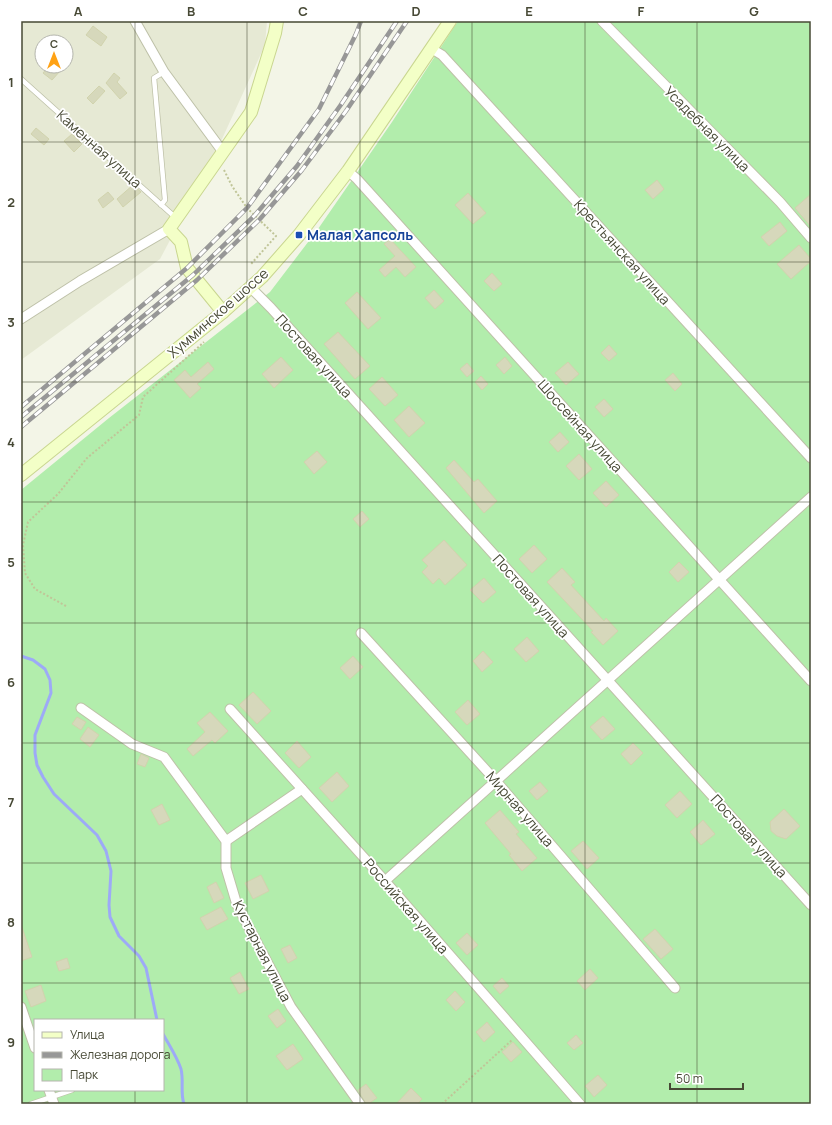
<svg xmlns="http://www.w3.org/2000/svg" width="832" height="1125" font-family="Manrope,sans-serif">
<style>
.residential{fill:#e6e9d4;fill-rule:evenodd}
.green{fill:#b2edac;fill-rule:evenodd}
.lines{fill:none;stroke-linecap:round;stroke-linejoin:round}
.stream{stroke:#9daaf7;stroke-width:3}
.building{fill:#d6d8bb;stroke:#d1d3ad}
.lane-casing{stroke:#bec1a8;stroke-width:6}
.street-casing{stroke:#bec1a8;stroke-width:11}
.secondary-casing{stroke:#c9d690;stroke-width:14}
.path{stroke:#c0c598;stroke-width:2;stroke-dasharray:2 2;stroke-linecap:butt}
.lane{stroke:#fff;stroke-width:4.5}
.street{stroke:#fff;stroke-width:9}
.secondary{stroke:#f3ffc7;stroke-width:12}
.rail-casing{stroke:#979797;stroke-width:4.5}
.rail{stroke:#fff;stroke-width:3;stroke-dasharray:9;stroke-linecap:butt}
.grid{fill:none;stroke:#474935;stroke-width:1;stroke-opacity:0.55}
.transit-dot{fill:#1a4fb4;stroke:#fff;stroke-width:1.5}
.labels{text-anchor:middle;stroke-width:3.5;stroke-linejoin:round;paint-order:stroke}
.street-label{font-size:14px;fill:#474935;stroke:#fff}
.transit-label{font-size:14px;font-weight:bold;fill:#164399;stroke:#fff;text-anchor:start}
.neatline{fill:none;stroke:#474935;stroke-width:1.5}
.grid-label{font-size:13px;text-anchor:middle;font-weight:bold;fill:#474935}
</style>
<rect width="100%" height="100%" fill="#f3f5e7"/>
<path class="residential" d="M21,21H267L265,45L211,163L160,259L21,360ZM42,42H66V66H42Z"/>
<path class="green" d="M458,21H811V1104H21V490L109,418L270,292L318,229L392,122ZM35,1020H163V1090H35Z"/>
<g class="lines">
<g class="stream">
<polyline points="21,656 33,660 45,669 50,680 51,693 35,735 35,753 37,765 43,777 54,794 97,835 106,851 111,871 109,905 110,917 119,936 139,956 146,968 157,1020"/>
<path d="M163,1034C169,1045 177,1057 181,1069C184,1081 180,1093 184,1104"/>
</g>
</g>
<g class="building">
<polygon points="93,26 107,37 101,46 86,35"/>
<polygon points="49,66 56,66 61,70 52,80 43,73"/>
<polygon points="114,73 120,78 117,82 127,93 120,99 106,83"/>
<polygon points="99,86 105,91 93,104 87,98"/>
<polygon points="36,128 49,139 44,145 31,134"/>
<polygon points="72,134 82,144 74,152 64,141"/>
<polygon points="657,180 664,189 653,199 645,190"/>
<polygon points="133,185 141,192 123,207 117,199"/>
<polygon points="108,192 114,199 103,208 98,200"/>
<polygon points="468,193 486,213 473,224 455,205"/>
<polygon points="811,194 811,227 795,208"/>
<polygon points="780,222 787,231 769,246 761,237"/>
<polygon points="390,239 416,267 405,277 396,267 385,277 379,270 395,256 384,244"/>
<polygon points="799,245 811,259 811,261 791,279 777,264"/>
<polygon points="492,273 502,284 494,291 484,281"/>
<polygon points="434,290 444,301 435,309 425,298"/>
<polygon points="357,292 381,318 368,329 345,303"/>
<polygon points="338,332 370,366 355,379 324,344"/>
<polygon points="609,345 617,354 609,361 601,353"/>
<polygon points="281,357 293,370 274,388 262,374"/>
<polygon points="505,357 512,366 504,374 496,365"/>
<polygon points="208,362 214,369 197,384 201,388 190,398 174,380 185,370 191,377"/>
<polygon points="568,362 579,374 566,385 555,373"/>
<polygon points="467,363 474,371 467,377 460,369"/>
<polygon points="673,373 682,384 675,391 665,380"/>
<polygon points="481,376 488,384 482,390 475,382"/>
<polygon points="382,377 398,395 385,406 369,389"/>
<polygon points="604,399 613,409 604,417 595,407"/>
<polygon points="409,406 425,423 409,437 394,420"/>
<polygon points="560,432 569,442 558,452 549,442"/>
<polygon points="317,451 327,462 314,474 304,462"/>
<polygon points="579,454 592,469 579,480 566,466"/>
<polygon points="454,460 474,482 478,479 497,501 484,513 446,468"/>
<polygon points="606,481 619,495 606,507 593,493"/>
<polygon points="362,511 369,519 360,527 353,519"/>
<polygon points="444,540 467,565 445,585 439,578 433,584 422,572 428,566 422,560"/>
<polygon points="534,545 547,559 532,573 519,559"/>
<polygon points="679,562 689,572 678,582 669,572"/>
<polygon points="562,568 575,582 571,585 604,621 606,618 618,631 603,645 591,632 593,631 547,582"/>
<polygon points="484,578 496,592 483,603 470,590"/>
<polygon points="527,637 539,651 526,662 514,649"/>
<polygon points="483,651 493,662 482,672 473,661"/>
<polygon points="353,656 363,667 350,679 340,668"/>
<polygon points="253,692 271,711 257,724 239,705"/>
<polygon points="468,700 480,714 467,725 455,712"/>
<polygon points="210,712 228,731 215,743 212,740 193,756 187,749 205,732 197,723"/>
<polygon points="603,716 615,729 602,740 590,727"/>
<polygon points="77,717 86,722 81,730 72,724"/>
<polygon points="88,727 99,735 90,747 80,739"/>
<polygon points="297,741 311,757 299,768 285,753"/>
<polygon points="633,743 643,753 631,765 621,754"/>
<polygon points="141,754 149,758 145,767 137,764"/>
<polygon points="337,772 349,786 332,802 319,788"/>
<polygon points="540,782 548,791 537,800 529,791"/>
<polygon points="680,791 692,804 677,818 665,805"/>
<polygon points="162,804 170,820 159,825 151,810"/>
<polygon points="784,809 800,826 786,839 777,836 771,831 770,822"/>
<polygon points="500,810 519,832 516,834 537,858 522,871 509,855 511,854 485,823"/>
<polygon points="703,820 715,834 701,845 690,832"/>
<polygon points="583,841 599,858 587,869 571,851"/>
<polygon points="261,875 269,891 253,899 245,883"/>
<polygon points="216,882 224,898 214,903 207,887"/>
<polygon points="221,907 228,919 207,930 200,918"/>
<polygon points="21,927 22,927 32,957 21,961"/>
<polygon points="655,929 673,949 661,959 643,939"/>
<polygon points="467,933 478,945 467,955 456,943"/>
<polygon points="290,945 297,958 288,963 281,949"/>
<polygon points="67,958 70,968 59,971 56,962"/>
<polygon points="590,969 598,978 585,990 577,981"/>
<polygon points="240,972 249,989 239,994 230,978"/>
<polygon points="502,978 509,986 500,994 493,986"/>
<polygon points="41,985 46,1001 31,1007 25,991"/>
<polygon points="455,991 465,1002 456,1011 446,1000"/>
<polygon points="278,1009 286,1021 277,1028 268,1016"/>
<polygon points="487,1022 495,1032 484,1042 476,1032"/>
<polygon points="576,1035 583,1043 574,1050 567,1043"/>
<polygon points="513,1042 522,1052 511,1062 502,1052"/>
<polygon points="293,1044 303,1059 287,1070 276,1056"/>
<polygon points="598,1075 607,1085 594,1097 585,1086"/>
<polygon points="366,1084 377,1098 368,1104 366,1104 358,1090"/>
<polygon points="411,1088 422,1099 417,1104 396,1104"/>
</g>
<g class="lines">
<g class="lane-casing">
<g id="lane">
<polyline points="21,79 176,218"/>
<polyline points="161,205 165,200 154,78 164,72"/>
<polyline points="31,1104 72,1090"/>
</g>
</g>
<g class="street-casing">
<g id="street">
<polyline points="135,21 164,72 223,152"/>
<polyline points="602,21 780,202 811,238"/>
<polyline points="432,49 442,55 811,458"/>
<polyline points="348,171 357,179 811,681"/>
<polyline points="251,288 271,308 811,905"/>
<polyline points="21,319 80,281 169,229"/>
<polyline points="361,633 496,781 675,988"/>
<polyline points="81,708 132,744 164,757 226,841 226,868 237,905 291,1007 360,1104"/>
<polyline points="230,709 385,881 580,1104"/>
<polyline points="226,841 302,789"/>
<polyline points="385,881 811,497"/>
<polyline points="21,1007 35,1048"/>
<polyline points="49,1090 54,1104"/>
</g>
</g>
<g class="secondary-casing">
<g id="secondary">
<polyline points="223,312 187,268 181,242 169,229 251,112 275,33 277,21"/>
<polyline points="21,475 223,312 262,277 299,235 348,171 450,21"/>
</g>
</g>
<g class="path">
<polyline points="224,170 232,186 247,208 276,236 251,264"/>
<polyline points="66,606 35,589 25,573 23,545 28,522 58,494 87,458 139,415 143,397 204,342"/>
<polyline points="442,1104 512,1040"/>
</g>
<use href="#lane" class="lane"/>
<use href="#street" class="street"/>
<use href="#secondary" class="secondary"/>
<g class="rail-casing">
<g id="rail">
<polyline points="21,407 187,268 247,208 319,109 356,34 361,21"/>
<polyline points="21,417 193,275 255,215 297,166 340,106 397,21"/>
<polyline points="21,427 197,280 260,219 302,170 346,111 407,21"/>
</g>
</g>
<use href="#rail" class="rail"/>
</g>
<path class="grid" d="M135,21V1020M247,21V1104M360,21V1104M472,21V1104M585,21V1104M697,21V1104M21,142H811M21,262H811M21,382H811M21,502H811M21,623H811M21,743H811M21,863H811M21,983H811M135,1090V1104"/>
<rect class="transit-dot" x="295" y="231" width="8" height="8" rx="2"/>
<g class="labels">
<g class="street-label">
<text transform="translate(707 129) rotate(45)" y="5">Усадебная улица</text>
<text transform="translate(99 149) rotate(42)" y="5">Каменная улица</text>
<text transform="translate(622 252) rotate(48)" y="5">Крестьянская улица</text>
<text transform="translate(218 313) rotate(-41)" y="5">Хумминское шоссе</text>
<text transform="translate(314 356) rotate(48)" y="5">Постовая улица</text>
<text transform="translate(580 426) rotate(48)" y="5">Шоссейная улица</text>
<text transform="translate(531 596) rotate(48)" y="5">Постовая улица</text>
<text transform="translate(520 809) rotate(49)" y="5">Мирная улица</text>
<text transform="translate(749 836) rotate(48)" y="5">Постовая улица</text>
<text transform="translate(406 906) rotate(49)" y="5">Российская улица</text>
<text transform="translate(262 951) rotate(63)" y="5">Кустарная улица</text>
</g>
<g class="transit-label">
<text x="307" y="240">Малая Хапсоль</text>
</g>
</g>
<rect width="832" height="1125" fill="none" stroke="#ffffff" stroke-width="44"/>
<rect x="34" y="1019" width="130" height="72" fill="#ffffff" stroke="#b5b6ae"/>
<rect x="42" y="1032" width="20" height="6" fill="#f3ffc7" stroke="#b5b6ae"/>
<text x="70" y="1039" font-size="12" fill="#474935">Улица</text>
<rect x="42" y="1052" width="20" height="6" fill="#979797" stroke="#b5b6ae"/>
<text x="70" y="1059" font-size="12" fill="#474935">Железная дорога</text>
<rect x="42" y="1069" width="20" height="12" fill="#b2edac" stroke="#b5b6ae"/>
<text x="70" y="1079" font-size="12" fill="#474935">Парк</text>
<g transform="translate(54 54)"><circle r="19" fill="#ffffff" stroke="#b5b6ae"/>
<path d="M0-3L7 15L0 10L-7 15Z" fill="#ffa214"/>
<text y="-6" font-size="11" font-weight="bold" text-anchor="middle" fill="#474935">С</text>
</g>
<path d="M670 1083v6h73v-6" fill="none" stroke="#474935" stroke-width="2"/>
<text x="676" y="1083" font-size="12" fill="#474935" stroke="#ffffff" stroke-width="3" paint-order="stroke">50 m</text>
<rect x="22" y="22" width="788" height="1081" class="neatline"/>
<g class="grid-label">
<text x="78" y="16">A</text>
<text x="191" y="16">B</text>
<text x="303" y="16">C</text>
<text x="416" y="16">D</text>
<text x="529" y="16">E</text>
<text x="641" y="16">F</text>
<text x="754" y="16">G</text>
<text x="11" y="87">1</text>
<text x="11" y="207">2</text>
<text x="11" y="327">3</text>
<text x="11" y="447">4</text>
<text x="11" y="567">5</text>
<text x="11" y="687">6</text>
<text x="11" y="807">7</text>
<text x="11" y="927">8</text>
<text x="11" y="1047">9</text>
</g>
</svg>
